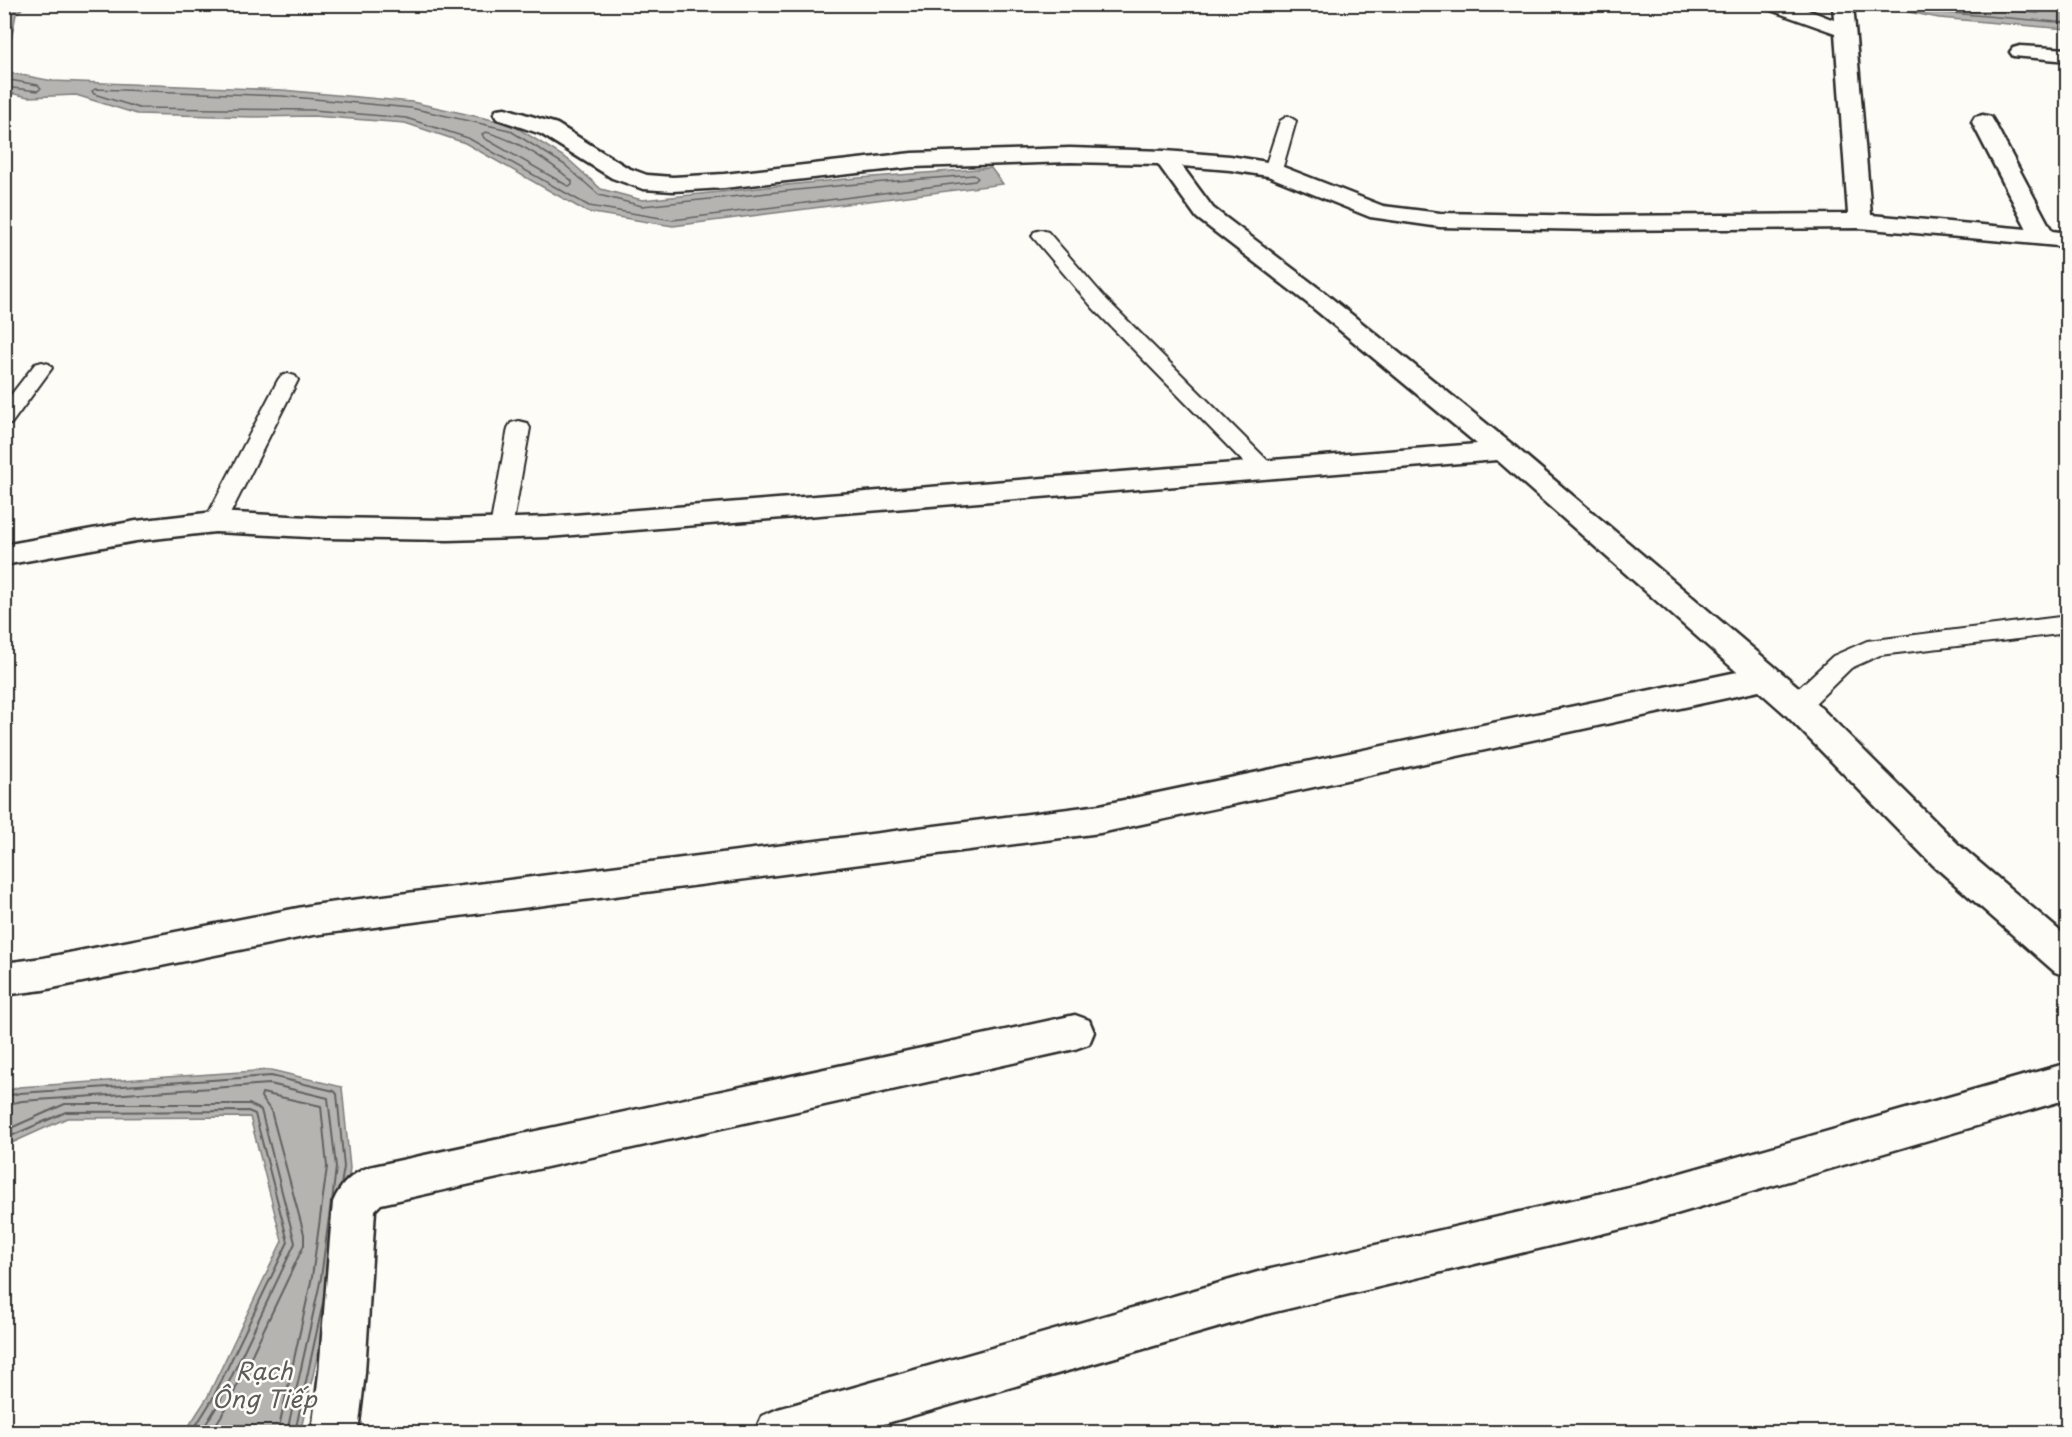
<svg xmlns="http://www.w3.org/2000/svg" width="2072" height="1437" font-family="'Playpen Sans',sans-serif">
<style>
.water{fill:#b5b4b1;stroke:#7e7d7b;stroke-width:1.5}
.lines{fill:none;stroke-linecap:round;stroke-linejoin:round}
.shore-far1{stroke:#626261;stroke-width:1.5}
.shore{stroke:#626261;stroke-width:2}
.service-casing{stroke:#2b2b2b;stroke-width:4}
.minor-casing{stroke:#2b2b2b;stroke-width:5}
.service{fill:#fdfcf7;fill-rule:evenodd}
.minor{fill:#fdfcf7;fill-rule:evenodd}
.labels{text-anchor:middle;stroke-width:5;stroke-linejoin:round;paint-order:stroke}
.near-water-label{font-size:24px;font-style:italic;fill:#5b5b5a;stroke:#fdfcf7}
</style>
<rect width="100%" height="100%" fill="#fdfcf7"/>
<filter id="ink" filterUnits="userSpaceOnUse"><feTurbulence type="fractalNoise" baseFrequency=".0167" numOctaves="2"/><feDisplacementMap in="SourceGraphic" scale="12" xChannelSelector="R" yChannelSelector="G"/><feConvolveMatrix kernelMatrix="1 2 1 2 8 2 1 2 1" color-interpolation-filters="sRGB"/></filter>
<g filter="url(#ink)">
<g class="water">
<polygon points="5,4 26,5 16,14 5,71"/>
<polygon points="2019,5 2067,8 2067,29 1939,18 1873,5"/>
<polygon points="5,72 53,81 282,90 412,102 511,124 569,160 601,189 642,200 846,179 991,168 1003,184 673,226 587,212 465,143 405,123 313,116 253,117 137,114 76,95 28,97 5,92"/>
<polygon points="271,1070 342,1087 350,1168 334,1281 301,1429 300,1432 185,1432 207,1398 282,1241 250,1117 67,1118 5,1146 5,1092 19,1087"/>
</g>
<g class="lines">
<g class="shore-far1">
<polyline points="1903,4 1940,12 2068,23"/>
<polyline points="1942,4 2038,13 2041,11 2040,4"/>
<polyline points="4,79 38,85 41,88 38,91 4,87"/>
<polygon points="95,89 282,96 411,108 509,130 565,165 599,195 642,206 846,185 974,175 978,178 975,181 673,220 589,206 468,138 406,118 313,110 139,108 94,94 92,91"/>
<path d="M486,132C519,141 546,159 572,181V185L568,186L484,138L482,134Z"/>
</g>
<g class="shore">
<polyline points="4,1097 20,1093 271,1076 334,1091 337,1094 344,1167 341,1185"/>
<polyline points="4,1105 22,1101 270,1084 328,1098 336,1167 332,1202"/>
<polyline points="4,1131 65,1104 249,1104 261,1110 295,1243 219,1403 201,1432"/>
<polyline points="4,1139 66,1112 248,1111 255,1114 288,1242 212,1400 192,1432"/>
<polyline points="211,1432 227,1407 304,1245 304,1234 271,1111 261,1097 262,1093 321,1106 327,1167 312,1277 278,1432"/>
<polyline points="287,1432 321,1278 331,1202"/>
<polyline points="295,1432 323,1303"/>
</g>
<g class="service-casing">
<g id="service">
<polygon points="1288,116 1296,121 1282,170 1279,174 1267,174 1264,170 1280,121"/>
<polygon points="1041,230 1048,232 1107,300 1273,466 1276,471 1273,476 1265,478 1257,476 1093,308 1032,236 1034,232"/>
<polygon points="42,362 49,364 52,368 11,424 4,425 4,404 35,364"/>
<polygon points="288,374 295,376 298,380 226,522 223,527 215,529 207,527 204,522 278,380 281,376"/>
<polygon points="519,421 527,423 530,428 512,528 509,533 501,536 493,533 490,528 508,428 511,423"/>
<polygon points="2068,616 2068,633 1880,655 1851,668 1806,712 1797,714 1788,712 1784,705 1788,698 1833,656 1867,641"/>
</g>
</g>
<g class="minor-casing">
<g id="minor">
<polygon points="1763,4 1792,4 1834,20 1833,4 1853,4 1871,215 2027,229 1972,122 1975,117 1983,115 1991,117 1994,122 2052,231 2068,233 2068,247 1860,228 1598,230 1440,227 1370,217 1268,176 1230,170 1182,166 1213,208 1325,293 1513,445 1809,696 1959,845 2068,938 2068,977 2055,972 1933,865 1785,714 1759,691 1100,833 313,935 43,990 4,995 4,963 43,958 313,905 1100,805 1737,672 1497,460 548,537 448,540 327,538 215,532 136,541 4,565 4,545 136,521 215,512 327,518 448,520 548,517 1477,444 1307,303 1197,218 1158,164 1070,162 912,167 724,188 673,191 643,189 612,178 541,134 497,119 494,114 497,109 505,108 557,124 628,168 647,175 673,177 724,174 912,153 1070,148 1165,151 1230,156 1273,163 1383,206 1440,213 1598,216 1848,214 1835,33 1765,8"/>
<polygon points="2020,46 2068,49 2068,61 2013,56 2010,52 2013,48"/>
<path d="M1075,1015L1089,1020L1094,1032L1089,1044L1075,1049L381,1204L375,1210L365,1373L358,1432H312L319,1373L333,1202C341,1184 351,1174 369,1167Z"/>
<polygon points="2068,1063 2068,1099 1642,1224 1258,1316 856,1432 755,1432 762,1416 778,1409 1258,1272 1642,1184"/>
</g>
</g>
<use href="#service" class="service"/>
<use href="#minor" class="minor"/>
</g>
</g>
<g class="labels">
<g class="near-water-label">
<text x="264" y="1380">Rạch<tspan x="264" dy="28">Ông Tiếp</tspan></text>
</g>
</g>
<rect width="2072" height="1437" fill="none" stroke="#fdfcf7" stroke-width="24"/>
<rect x="12" y="12" width="2048" height="1413" fill="none" stroke="#2b2b2b" stroke-width="2" filter="url(#ink)"/>
</svg>
